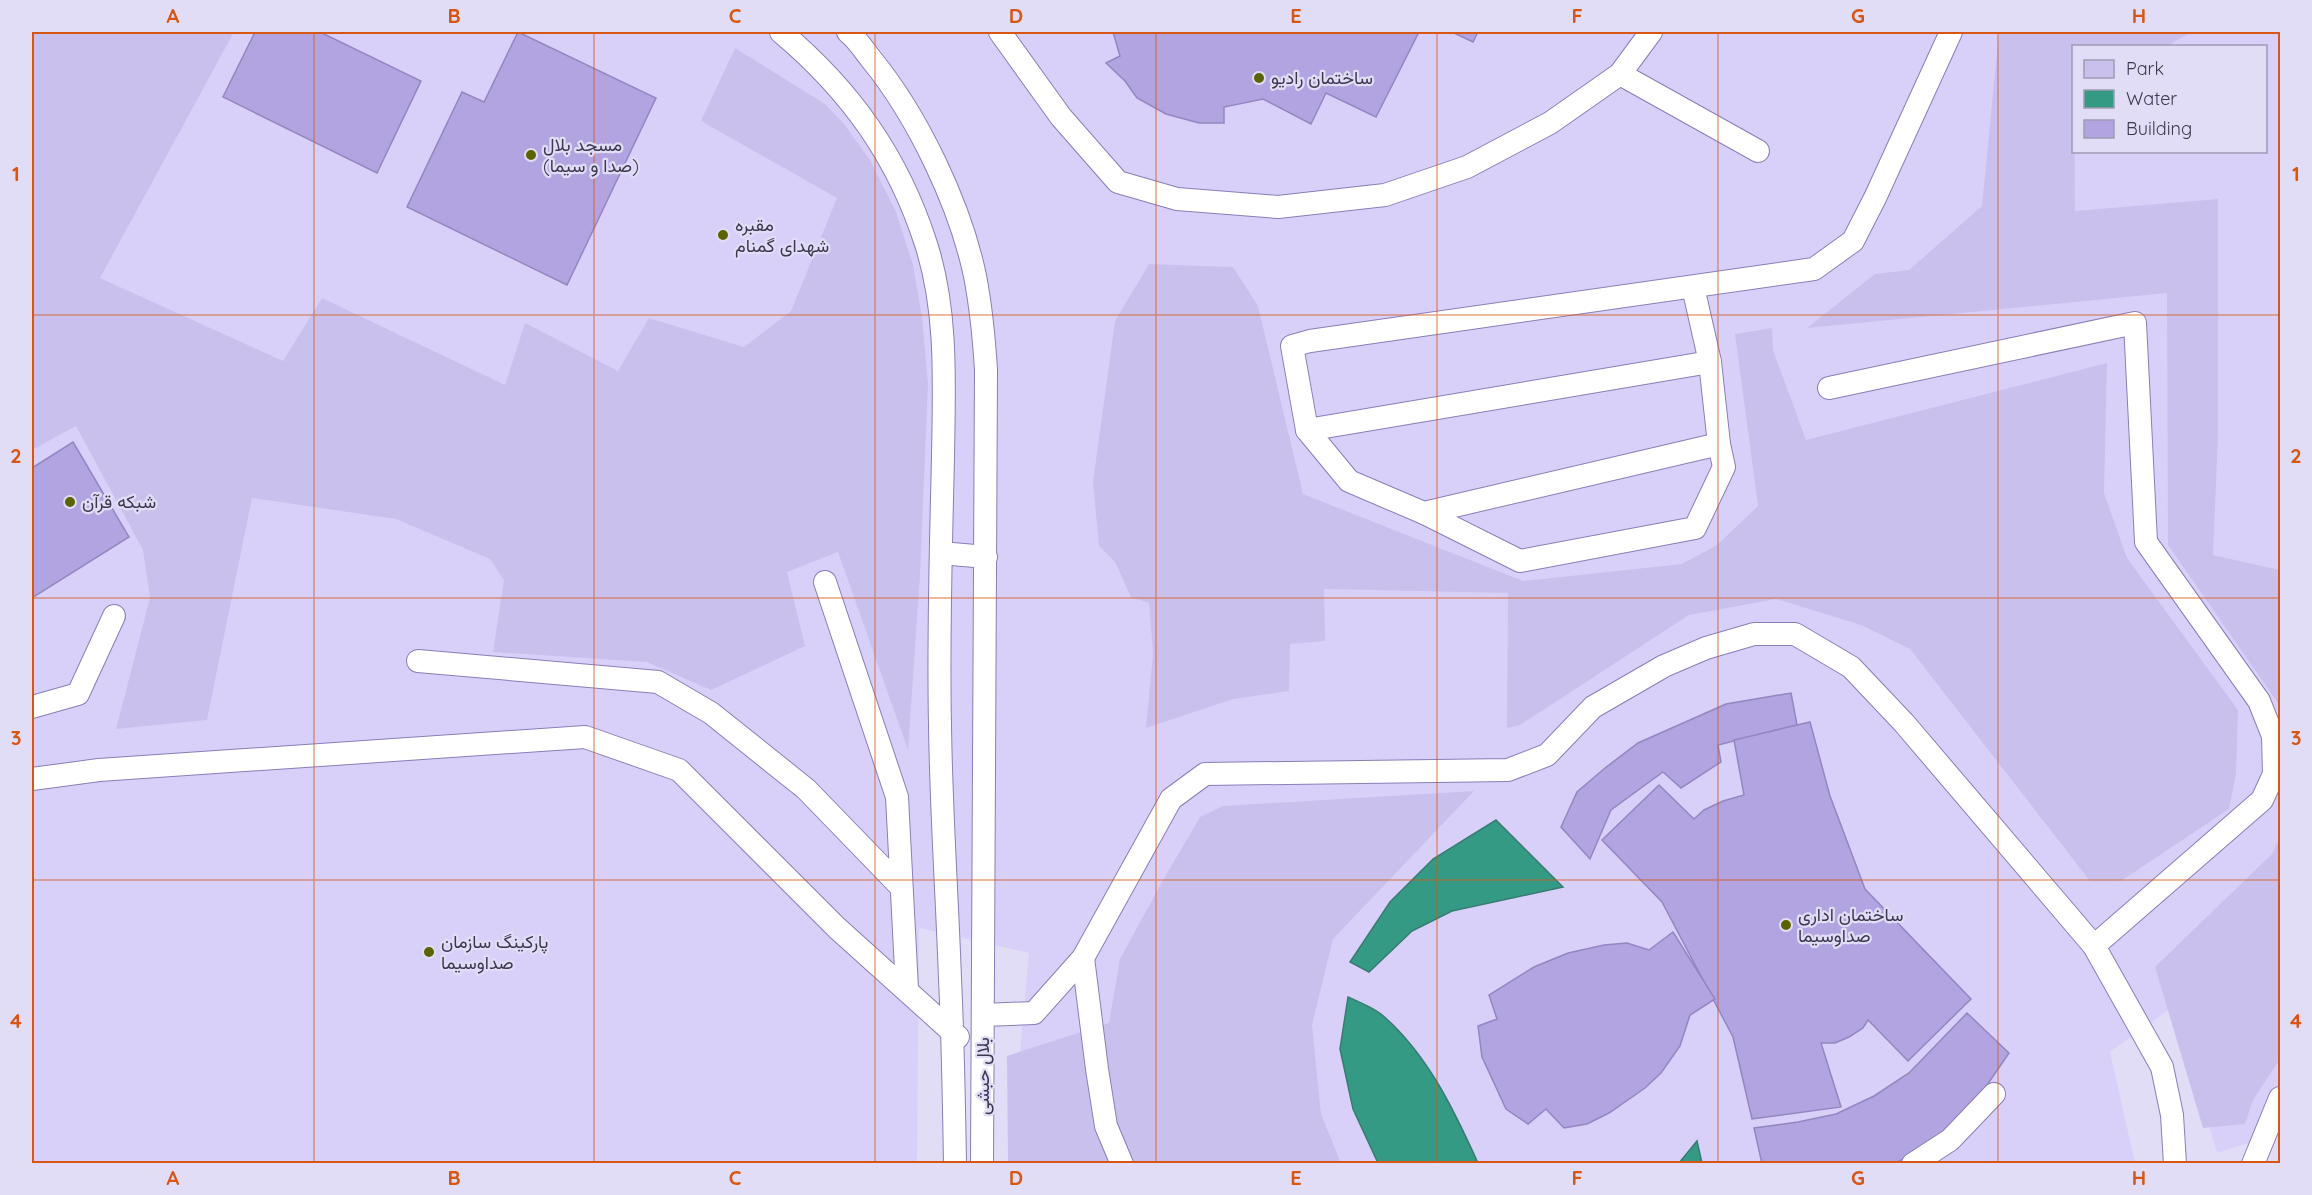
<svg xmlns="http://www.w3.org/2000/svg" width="2312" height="1195" font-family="Quicksand,Vazirmatn,sans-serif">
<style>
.built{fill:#d9d0fa;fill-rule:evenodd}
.green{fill:#cac0ee}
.water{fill:#359a83;stroke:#377c74;stroke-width:1.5}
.building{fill:#b2a4e0;stroke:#9486c0;stroke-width:1.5}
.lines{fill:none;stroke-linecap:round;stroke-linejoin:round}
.service-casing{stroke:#8b7db7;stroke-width:24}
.service{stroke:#fff;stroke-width:22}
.grid{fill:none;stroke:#d75613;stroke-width:1.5;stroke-opacity:0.55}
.poi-dot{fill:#5b6300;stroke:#e2ddf6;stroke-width:2}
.labels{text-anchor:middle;stroke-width:4.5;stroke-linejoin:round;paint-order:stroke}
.poi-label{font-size:18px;fill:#3d3750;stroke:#e2ddf6;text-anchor:start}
.street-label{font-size:18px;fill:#3d3750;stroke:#e2ddf6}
.neatline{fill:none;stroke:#d75613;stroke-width:2}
.grid-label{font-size:20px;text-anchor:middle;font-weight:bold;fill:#d75613}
</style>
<rect width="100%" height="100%" fill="#e2ddf6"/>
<path class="built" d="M32,32H2280V1133L2217,1153L2174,1006L2110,1052L2135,1163H1010L1029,953L919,928L917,1163H32ZM2074,46H2266V152H2074Z"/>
<g class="green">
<polygon points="32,32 234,32 100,278 283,361 322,298 505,385 525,323 618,371 649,318 744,347 791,311 837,198 701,121 735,48 825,104 844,124 870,160 896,212 913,265 922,316 928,384 920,575 908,750 838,552 787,572 805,646 711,690 647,662 493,652 504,580 490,559 396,519 252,498 207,720 116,729 150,598 143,550 76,426 32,450"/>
<polygon points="1999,32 2192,32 2167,46 2074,46 2075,211 2218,199 2218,435 2213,555 2280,570 2280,706 2168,545 2167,293 1807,328 1875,274 1909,270 1982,206"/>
<polygon points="1149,264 1233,267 1258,306 1303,494 1523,581 1682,564 1717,545 1758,506 1735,334 1772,328 1773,350 1806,440 2107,363 2104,493 2127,558 2238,710 2236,774 2229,809 2121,881 2090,881 1910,649 1861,625 1776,599 1689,615 1520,725 1507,728 1508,593 1324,589 1325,641 1290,644 1289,691 1233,699 1146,728 1153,654 1149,603 1131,597 1115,562 1099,546 1093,482 1115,321"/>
<polygon points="1474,791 1333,939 1312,1025 1321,1114 1341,1163 1008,1163 1007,1056 1109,1023 1120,959 1162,882 1200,817 1223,806"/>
<polygon points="2280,837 2280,1059 2253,1100 2245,1124 2203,1128 2155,967 2272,854"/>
</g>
<g class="water">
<polygon points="1496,820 1563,887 1452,911 1412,931 1369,972 1350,962 1390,902 1433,859"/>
<path d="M1348,997C1359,1002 1372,1007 1381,1014C1427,1053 1454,1110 1478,1163H1378L1353,1109L1340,1049Z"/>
<polygon points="1697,1141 1702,1163 1679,1163"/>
</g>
<g class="building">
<polygon points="255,32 320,32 421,81 377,173 223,97"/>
<polygon points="518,32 656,98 567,285 407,207 462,92 484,102"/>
<polygon points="1113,32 1419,32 1376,117 1326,93 1311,124 1263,99 1224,107 1224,123 1199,123 1166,114 1137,98 1125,81 1106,63 1120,56"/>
<polygon points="1452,32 1478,32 1473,42"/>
<polygon points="73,442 129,537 32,598 32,468"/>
<polygon points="1791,693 1797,725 1718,745 1721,762 1681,788 1663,772 1611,810 1590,859 1561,827 1577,792 1605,768 1638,743 1726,704"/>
<polygon points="1810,722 1830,796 1865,889 1971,999 1908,1061 1868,1020 1863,1028 1849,1037 1835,1043 1821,1043 1841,1107 1752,1119 1733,1037 1662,902 1602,840 1659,785 1694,819 1704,810 1723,801 1744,795 1734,740"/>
<polygon points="1673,932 1715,999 1690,1015 1680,1046 1661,1073 1645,1088 1609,1113 1587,1124 1564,1128 1546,1109 1528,1124 1506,1109 1482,1057 1478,1026 1497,1019 1489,995 1534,967 1568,953 1604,945 1627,943 1649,950"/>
<polygon points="1967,1013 2009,1053 1970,1110 1937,1143 1893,1164 1762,1164 1754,1128 1798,1122 1836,1114 1874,1096 1909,1073"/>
</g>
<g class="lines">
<g class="service-casing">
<g id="service">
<path d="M781,32C851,91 898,157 926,244C948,312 944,386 943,457C941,546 938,635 940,724C941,809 947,894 950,979C953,1041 954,1102 955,1164"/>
<path d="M848,32C857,39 864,50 871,59C917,115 960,204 975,276C981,307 984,338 986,370L982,1164"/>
<polyline points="1000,32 1061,117 1118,182 1177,199 1278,207 1385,195 1467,167 1550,123 1620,74 1651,32"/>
<polyline points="1620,74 1758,151"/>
<polyline points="1693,287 1710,362 1307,430 1292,346 1310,341 1814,269 1853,241 1875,198 1951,32"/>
<polyline points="1829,388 2135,323 2146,542 2259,701 2273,736 2274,774 2262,800 2094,946 2162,1067 2172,1115 2175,1164"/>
<polyline points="1307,430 1349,481 1424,513 1719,444 1710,362"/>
<polyline points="1424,513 1520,561 1695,528 1724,467 1719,444"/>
<polyline points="941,553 986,557"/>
<polyline points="825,582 897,797 907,989"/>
<polyline points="418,661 658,682 711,713 806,789 901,887"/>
<polyline points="32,707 78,694 114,616"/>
<polyline points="32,779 99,770 585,737 679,770 837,928 958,1037"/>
<polyline points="1083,958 1097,1069 1106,1126 1122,1164"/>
<polyline points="983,1015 1034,1013 1083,958 1171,799 1205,774 1508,770 1547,755 1593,707 1664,666 1706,648 1754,634 1795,634 1851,667 1904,723 2094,946"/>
<polyline points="1913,1164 1950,1140 1994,1094"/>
<polyline points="2253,1164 2280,1098"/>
</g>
</g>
<use href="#service" class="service"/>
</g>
<path class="grid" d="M314,32V1164M594,32V1164M875,32V1164M1156,32V1164M1437,32V1164M1718,32V1164M1998,32V1164M32,315H2280M32,598H2280M32,880H2280"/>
<g class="poi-dot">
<circle cx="1259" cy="78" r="6"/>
<circle cx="531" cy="155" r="6"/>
<circle cx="723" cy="235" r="6"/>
<circle cx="70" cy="502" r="6"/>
<circle cx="1786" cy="925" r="6"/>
<circle cx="429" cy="952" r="6"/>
</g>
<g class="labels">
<g class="poi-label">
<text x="1271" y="84">ساختمان رادیو</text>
<text x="543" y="151">مسجد بلال<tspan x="543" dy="21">(صدا و سیما)</tspan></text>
<text x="735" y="231">مقبره<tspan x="735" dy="21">شهدای گمنام</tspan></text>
<text x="82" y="508">شبکه قرآن</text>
<text x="1798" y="921">ساختمان اداری<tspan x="1798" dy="21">صداوسیما</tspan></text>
<text x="441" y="948">پارکینگ سازمان<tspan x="441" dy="21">صداوسیما</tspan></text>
</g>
<g class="street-label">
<text transform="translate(983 1076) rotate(-90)" y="6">بلال حبشی</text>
</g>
</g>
<rect width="2312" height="1195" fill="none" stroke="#e2ddf6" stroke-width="66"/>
<rect x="2072" y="45" width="195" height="108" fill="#e2ddf6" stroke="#a09bb4" stroke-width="1.5"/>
<rect x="2084" y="60" width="30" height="18" fill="#cac0ee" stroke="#a09bb4" stroke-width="1.5"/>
<text x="2126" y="75" font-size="18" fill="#3d3750">Park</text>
<rect x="2084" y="90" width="30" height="18" fill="#359a83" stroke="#a09bb4" stroke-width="1.5"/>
<text x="2126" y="105" font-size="18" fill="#3d3750">Water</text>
<rect x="2084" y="120" width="30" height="18" fill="#b2a4e0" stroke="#a09bb4" stroke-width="1.5"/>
<text x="2126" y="135" font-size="18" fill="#3d3750">Building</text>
<rect x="33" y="33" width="2246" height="1129" class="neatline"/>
<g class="grid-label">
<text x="173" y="23">A</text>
<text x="454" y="23">B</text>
<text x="735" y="23">C</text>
<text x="1016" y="23">D</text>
<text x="1296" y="23">E</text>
<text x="1577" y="23">F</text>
<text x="1858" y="23">G</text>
<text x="2139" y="23">H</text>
<text x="16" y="181">1</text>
<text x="2296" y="181">1</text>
<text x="16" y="463">2</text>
<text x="2296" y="463">2</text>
<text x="16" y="745">3</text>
<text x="2296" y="745">3</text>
<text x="16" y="1028">4</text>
<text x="2296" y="1028">4</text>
<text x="173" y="1185">A</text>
<text x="454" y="1185">B</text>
<text x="735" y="1185">C</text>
<text x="1016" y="1185">D</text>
<text x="1296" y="1185">E</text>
<text x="1577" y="1185">F</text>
<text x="1858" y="1185">G</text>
<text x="2139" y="1185">H</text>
</g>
</svg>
